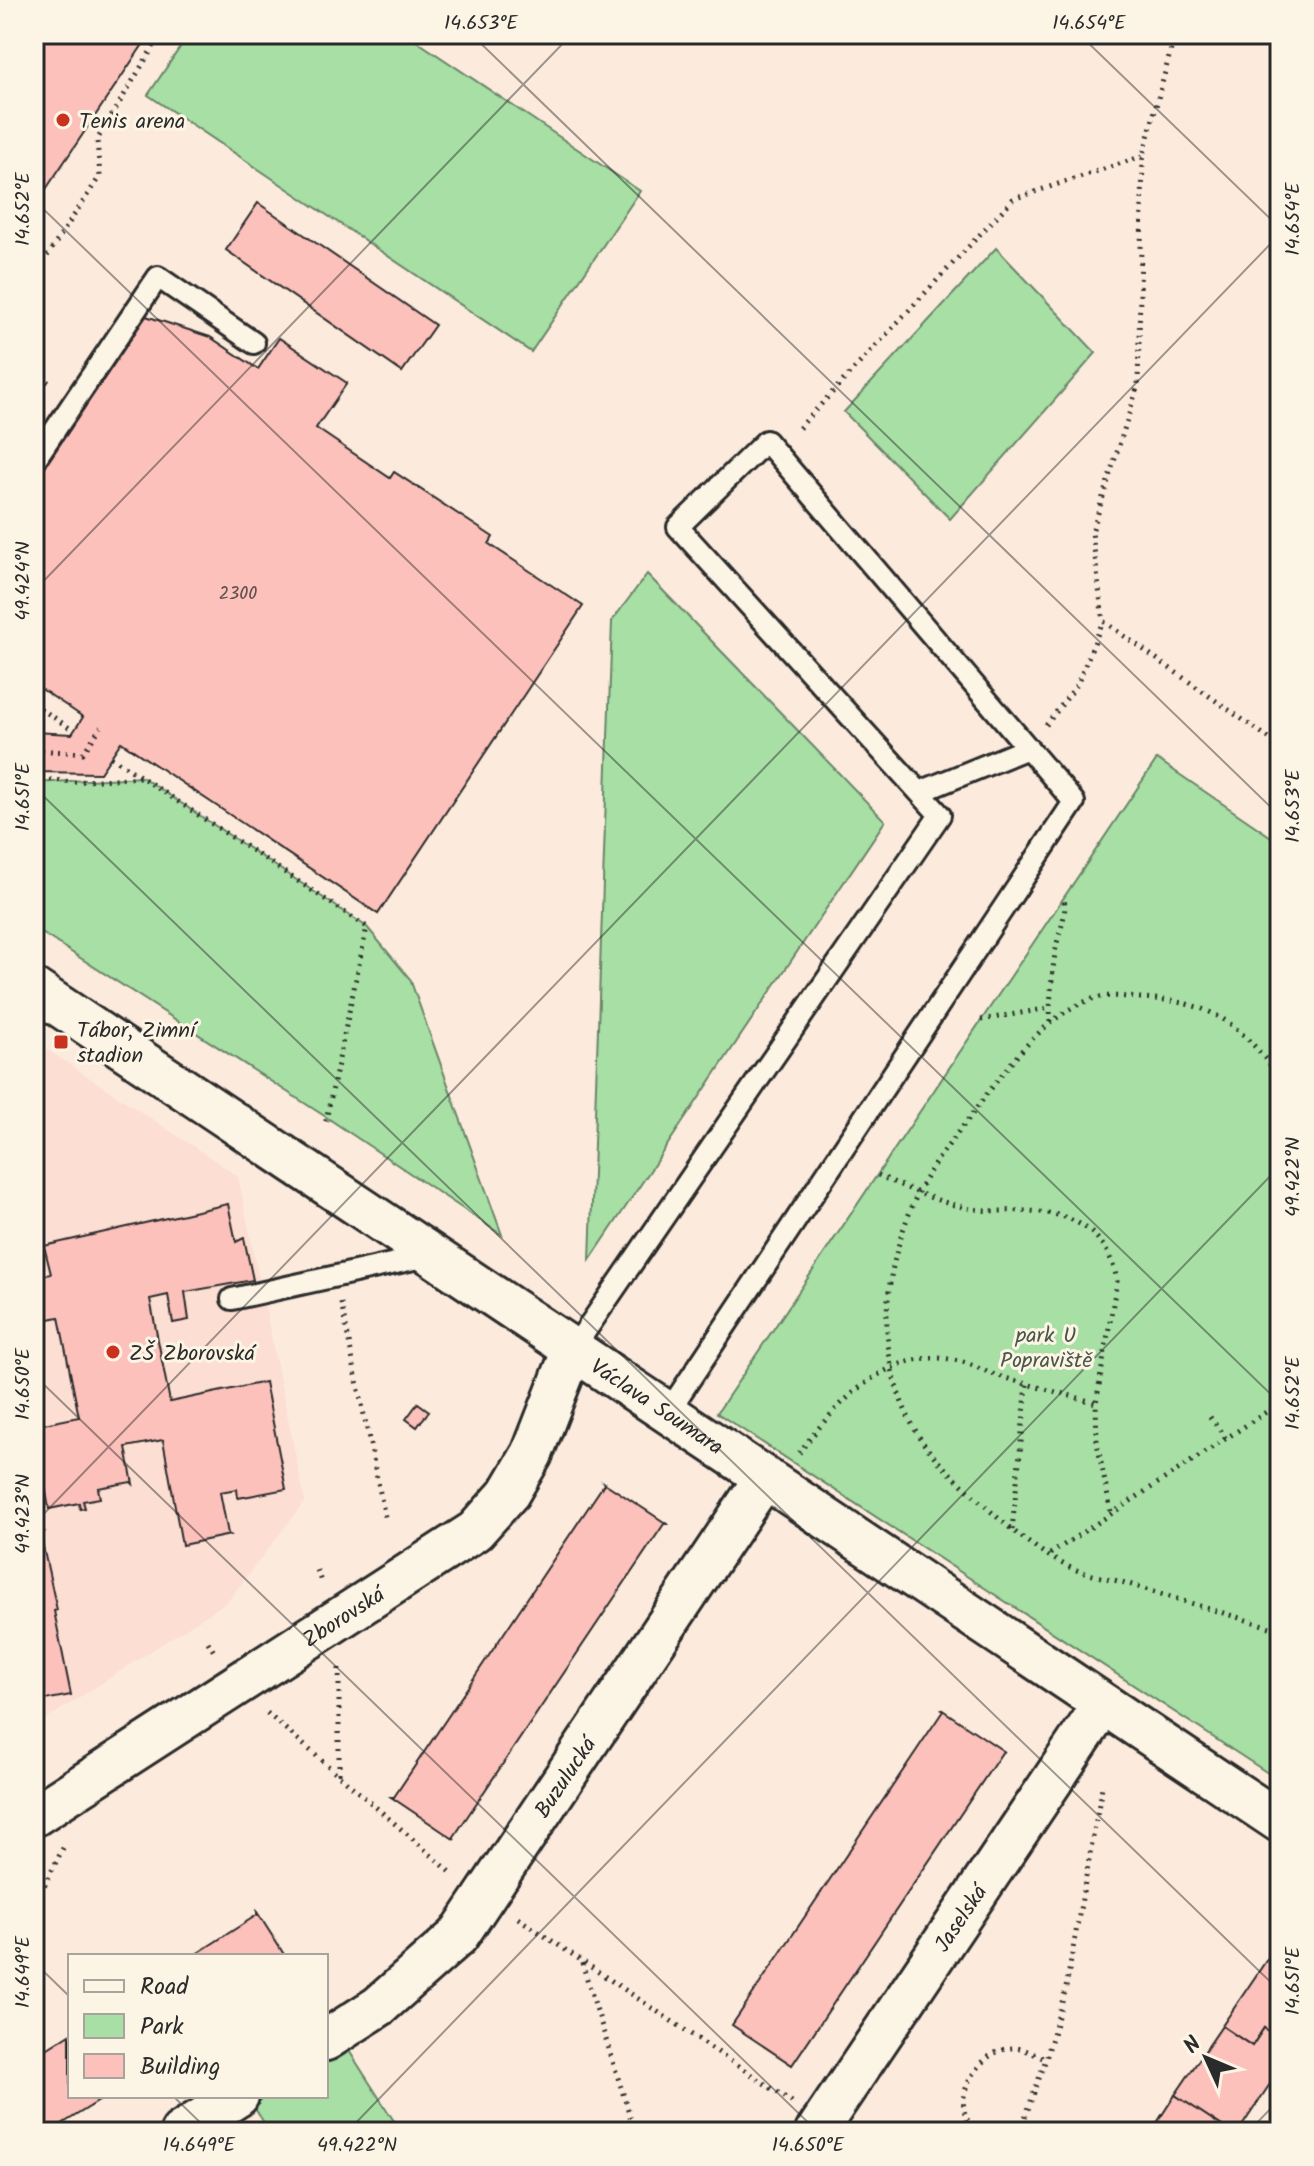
<svg xmlns="http://www.w3.org/2000/svg" width="1314" height="2166" font-family="Kalam,sans-serif">
<style>
.built{fill:#fcded3}
.green{fill:#a7dfa4;stroke:#698568;stroke-width:2}
.building{fill:#fdc1bb;stroke:#2b2b2b;stroke-width:2}
.lines{fill:none;stroke-linecap:round;stroke-linejoin:round}
.lane-casing{stroke:#2b2b2b;stroke-width:26}
.street-casing{stroke:#2b2b2b;stroke-width:46}
.path{stroke:#2b2b2b;stroke-width:5;stroke-dasharray:2 6;stroke-linecap:butt}
.lane{stroke:#fcf5e5;stroke-width:20}
.street{stroke:#fcf5e5;stroke-width:40}
.ticks{fill:none;stroke:#2b2b2b;stroke-width:2;stroke-opacity:0.45}
.poi-dot{fill:#c8321e;stroke:#fcf5e5;stroke-width:3}
.labels{text-anchor:middle;stroke-width:6;stroke-linejoin:round;paint-order:stroke}
.number-label{font-size:18px;fill:#60504f}
.poi-label{font-size:22px;fill:#2b2b2b;stroke:#fcf5e5;text-anchor:start}
.park-label{font-size:22px;fill:#4a5849;stroke:#fcf5e5}
.street-label{font-size:22px;fill:#2b2b2b;stroke:#fcf5e5}
.neatline{fill:none;stroke:#2b2b2b;stroke-width:3}
.ticks-label{font-size:20px;text-anchor:middle;fill:#2b2b2b}
</style>
<rect width="100%" height="100%" fill="#fcebdd"/>
<filter id="ink" filterUnits="userSpaceOnUse"><feTurbulence type="fractalNoise" baseFrequency=".0125" numOctaves="2"/><feDisplacementMap in="SourceGraphic" scale="16" xChannelSelector="R" yChannelSelector="G"/><feConvolveMatrix kernelMatrix="1 2 1 2 8 2 1 2 1" color-interpolation-filters="sRGB"/></filter>
<g filter="url(#ink)">
<polygon class="built" points="34,1041 238,1176 305,1501 228,1601 34,1727"/>
<g class="green">
<polygon points="189,34 406,34 640,191 531,352 148,95"/>
<polygon points="996,248 1096,353 950,519 844,412"/>
<polygon points="647,574 885,821 590,1260 612,621"/>
<polygon points="1157,759 1280,843 1280,1781 717,1413"/>
<polygon points="142,777 367,927 410,979 502,1235 326,1117 34,928 34,783"/>
<polygon points="346,2046 401,2132 270,2132 252,2104 266,2096 326,2096 326,2058"/>
</g>
<g class="building">
<polygon points="34,34 150,34 34,207"/>
<polygon points="258,203 435,325 402,372 226,250"/>
<polygon points="146,316 210,337 258,369 279,338 347,383 316,428 390,478 394,472 493,537 489,544 583,606 378,914 121,742 100,773 34,772 34,732 72,734 83,717 34,684 34,483"/>
<polygon points="228,1204 236,1242 244,1238 253,1280 185,1292 189,1320 173,1323 168,1295 150,1299 170,1402 265,1382 286,1489 238,1498 237,1489 220,1492 228,1534 230,1535 182,1545 163,1440 126,1447 133,1484 131,1482 98,1488 100,1498 83,1501 85,1508 80,1509 79,1503 49,1509 41,1463 34,1464 34,1426 79,1417 59,1317 34,1322 34,1278 51,1274 44,1246"/>
<polygon points="418,1403 429,1411 417,1427 406,1419"/>
<polygon points="603,1482 667,1524 664,1524 453,1838 455,1840 391,1797 394,1797 604,1484"/>
<polygon points="34,1513 38,1531 43,1532 40,1533 57,1610 54,1611 71,1695 34,1702"/>
<polygon points="941,1709 1005,1752 1003,1751 792,2065 732,2025 943,1711"/>
<polygon points="257,1912 285,1956 193,1956 257,1915"/>
<polygon points="1280,1940 1280,2039 1264,2028 1252,2046 1222,2026"/>
<polygon points="1222,2026 1252,2046 1264,2028 1280,2039 1280,2069 1238,2132 1231,2132 1175,2095"/>
<polygon points="70,2034 70,2096 107,2096 49,2132 45,2132 34,2114 34,2057"/>
<polygon points="1175,2095 1231,2132 1151,2132"/>
</g>
<g class="lines">
<g class="lane-casing">
<g id="lane">
<polyline points="34,461 158,277 254,343"/>
<polyline points="920,792 1028,748"/>
<polyline points="232,1299 432,1255"/>
<polyline points="573,1349 940,815 678,527 766,441 1074,802 668,1412"/>
</g>
</g>
<g class="street-casing">
<g id="street">
<path id="s1" d="M34,989L1280,1822"/>
<path id="s2" d="M34,1816L475,1531L509,1493L532,1454L573,1349"/>
<path id="s3" d="M326,2040L379,2006L458,1936L764,1479"/>
<polyline points="181,2132 238,2096"/>
<path id="s4" d="M816,2132L1103,1705"/>
</g>
</g>
<g class="path">
<polyline points="1175,34 1143,156 1138,385 1092,532 1103,621 1280,746"/>
<polyline points="34,276 100,176 97,140 161,34"/>
<polyline points="34,372 51,384"/>
<polyline points="799,428 1013,199 1143,156"/>
<polyline points="34,704 74,731"/>
<polyline points="1046,725 1077,685 1103,621"/>
<polyline points="34,750 83,753 101,727"/>
<polyline points="111,757 367,927 325,1125"/>
<polyline points="34,778 72,782 141,777"/>
<polyline points="981,1020 1050,1008"/>
<path d="M1050,1022C1050,997 1052,973 1056,947C1060,930 1067,915 1064,898"/>
<path d="M1280,1078C1239,1022 1211,1001 1140,998C1125,997 1106,994 1092,999C1041,1017 1006,1069 975,1110C956,1137 930,1165 917,1195C882,1273 872,1357 917,1433C930,1456 951,1474 970,1492C997,1518 1031,1548 1065,1565C1084,1575 1109,1578 1129,1584C1179,1600 1230,1615 1280,1630"/>
<path d="M878,1175C908,1189 939,1203 972,1209C995,1213 1017,1209 1040,1212C1082,1216 1110,1240 1117,1281L1096,1403L1097,1443L1111,1512"/>
<polyline points="341,1303 385,1517"/>
<polyline points="1210,1417 1226,1439"/>
<path d="M799,1453C834,1406 888,1346 954,1360C968,1362 981,1370 995,1375C1028,1385 1062,1393 1096,1403"/>
<polyline points="1012,1530 1027,1384"/>
<polyline points="1050,1554 1280,1403"/>
<polyline points="317,1570 322,1585"/>
<polyline points="208,1642 216,1655"/>
<polyline points="267,1713 453,1874"/>
<polyline points="339,1774 339,1664"/>
<polyline points="34,1907 64,1846"/>
<polyline points="518,1918 792,2102"/>
<polyline points="582,1963 635,2132"/>
<path d="M979,2132C942,2108 978,2045 1017,2048C1026,2049 1037,2056 1046,2059"/>
<polyline points="1020,2132 1046,2059 1066,1988 1102,1787"/>
</g>
<use href="#lane" class="lane"/>
<use href="#street" class="street"/>
</g>
</g>
<path class="ticks" d="M471,34L1280,816M1079,34L1280,228M34,200L1280,1403M34,591L572,34M34,787L1280,1991M34,1375L818,2132M34,1524L1280,234M34,1962L70,1997M173,2096L210,2132M347,2132L1280,1166M1248,2132L1280,2099"/>
<g class="poi-dot">
<circle cx="63" cy="120" r="8"/>
<rect x="53" y="1034" width="16" height="16" rx="4"/>
<circle cx="113" cy="1352" r="8"/>
</g>
<g class="labels">
<g class="number-label">
<text x="238" y="599">2300</text>
</g>
<g class="poi-label">
<text x="79" y="128">Tenis arena</text>
<text x="77" y="1037">Tábor, Zimní<tspan x="77" dy="25">stadion</tspan></text>
<text x="129" y="1360">ZŠ Zborovská</text>
</g>
<g class="park-label">
<text x="1046" y="1342">park U<tspan x="1046" dy="25">Popraviště</tspan></text>
</g>
<g class="street-label">
<text dy="8" stroke="none"><textPath href="#s1" startOffset="750">Václava Soumara</textPath></text>
<text dy="8" stroke="none"><textPath href="#s2" startOffset="368">Zborovská</textPath></text>
<text dy="8" stroke="none"><textPath href="#s3" startOffset="360">Buzulucká</textPath></text>
<text dy="8" stroke="none"><textPath href="#s4" startOffset="258">Jaselská</textPath></text>
</g>
</g>
<rect width="1314" height="2166" fill="none" stroke="#fcf5e5" stroke-width="88"/>
<rect x="68" y="1954" width="260" height="144" fill="#fcf5e5" stroke="#a8a49b" stroke-width="2"/>
<rect x="84" y="1980" width="40" height="12" fill="#fcf5e5" stroke="#a8a49b" stroke-width="2"/>
<text x="140" y="1994" font-size="24" fill="#2b2b2b">Road</text>
<rect x="84" y="2014" width="40" height="24" fill="#a7dfa4" stroke="#a8a49b" stroke-width="2"/>
<text x="140" y="2034" font-size="24" fill="#2b2b2b">Park</text>
<rect x="84" y="2054" width="40" height="24" fill="#fdc1bb" stroke="#a8a49b" stroke-width="2"/>
<text x="140" y="2074" font-size="24" fill="#2b2b2b">Building</text>
<g transform="translate(1206 2058) rotate(314)" stroke="#fcf5e5" stroke-width="6" paint-order="stroke">
<path d="M0-6L14 30L0 20L-14 30Z" fill="#2b2b2b"/>
<text y="-12" font-size="22" font-weight="bold" text-anchor="middle" fill="#2b2b2b">N</text>
</g>
<rect x="44" y="44" width="1226" height="2078" class="neatline"/>
<g class="ticks-label">
<text x="481" y="29">14.653°E</text>
<text x="1089" y="29">14.654°E</text>
<text transform="translate(22 209) rotate(-90)" y="7">14.652°E</text>
<text transform="translate(1292 219) rotate(-90)" y="7">14.654°E</text>
<text transform="translate(22 581) rotate(-90)" y="7">49.424°N</text>
<text transform="translate(22 797) rotate(-90)" y="7">14.651°E</text>
<text transform="translate(1292 806) rotate(-90)" y="7">14.653°E</text>
<text transform="translate(1292 1177) rotate(-90)" y="7">49.422°N</text>
<text transform="translate(22 1384) rotate(-90)" y="7">14.650°E</text>
<text transform="translate(1292 1393) rotate(-90)" y="7">14.652°E</text>
<text transform="translate(22 1514) rotate(-90)" y="7">49.423°N</text>
<text transform="translate(22 1972) rotate(-90)" y="7">14.649°E</text>
<text transform="translate(1292 1981) rotate(-90)" y="7">14.651°E</text>
<text x="199" y="2151">14.649°E</text>
<text x="357" y="2151">49.422°N</text>
<text x="808" y="2151">14.650°E</text>
</g>
</svg>
